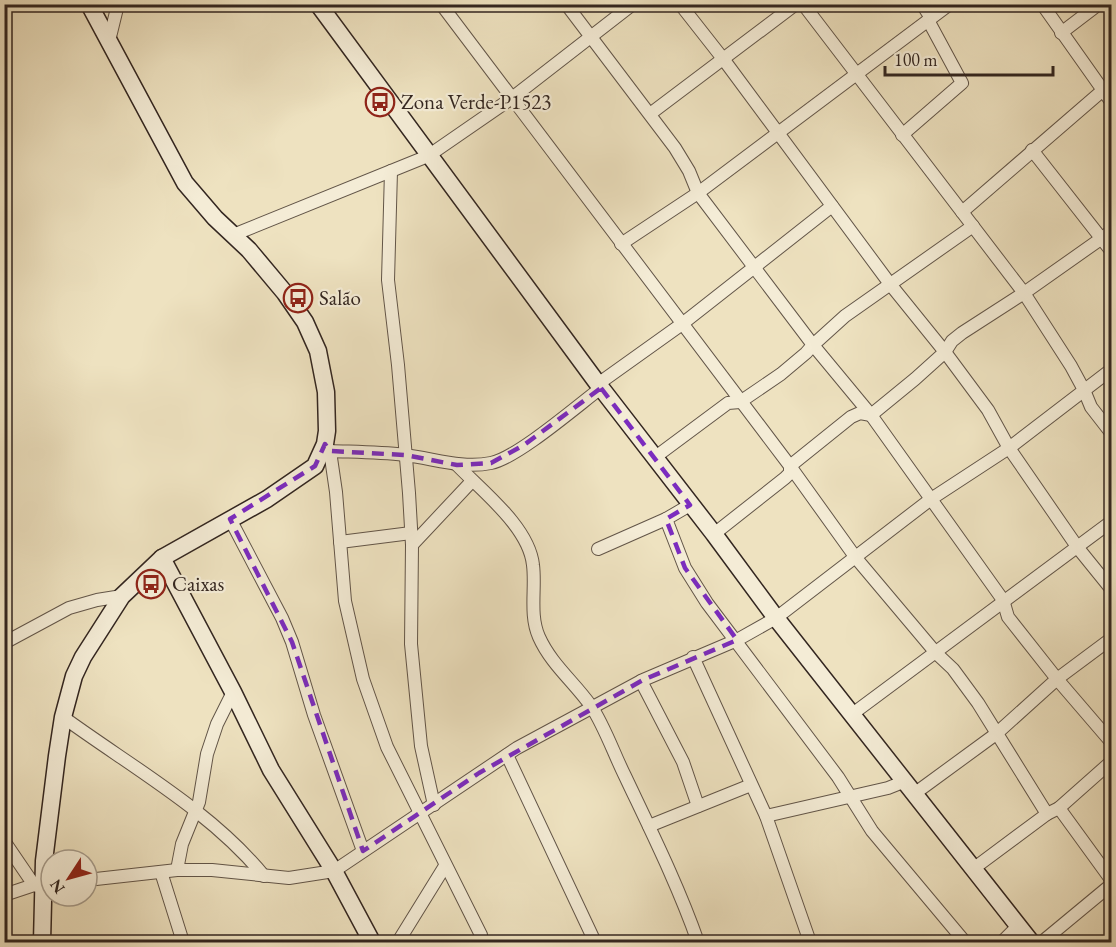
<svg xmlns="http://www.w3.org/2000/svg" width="1116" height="947" font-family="'EB Garamond',serif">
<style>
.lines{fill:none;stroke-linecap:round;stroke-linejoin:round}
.street-casing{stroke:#625548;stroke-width:14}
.secondary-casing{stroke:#332620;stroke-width:19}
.street{stroke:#f4ecd6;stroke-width:12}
.secondary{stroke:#f4ecd6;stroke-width:16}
.marked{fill:none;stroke:#7b2cbf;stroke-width:4.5;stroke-dasharray:12 8;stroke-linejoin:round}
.labels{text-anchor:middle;stroke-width:4.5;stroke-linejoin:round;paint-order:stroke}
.poi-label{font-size:21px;fill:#332620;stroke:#f4ecd6;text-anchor:start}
</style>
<rect width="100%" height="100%" fill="#eee2c0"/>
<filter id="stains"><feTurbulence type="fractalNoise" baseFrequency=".00333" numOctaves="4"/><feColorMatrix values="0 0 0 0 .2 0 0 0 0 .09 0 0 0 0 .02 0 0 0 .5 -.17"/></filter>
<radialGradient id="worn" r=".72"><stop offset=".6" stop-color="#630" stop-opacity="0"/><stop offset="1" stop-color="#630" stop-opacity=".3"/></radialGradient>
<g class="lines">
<g class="street-casing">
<g id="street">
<polyline points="441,4 790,466 856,558 936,653 953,669 978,703 1047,814"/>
<polyline points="566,4 675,148 689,171 698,193 813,345 871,415 1003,600 1008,617 1057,679 1112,743"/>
<polyline points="680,4 724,60 890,284 945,352 988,410 1009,448 1078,548 1112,590"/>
<polyline points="803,4 1024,293 1071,366 1084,390 1091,407 1112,434"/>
<polyline points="922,4 931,18"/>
<polyline points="1042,4 1112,103"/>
<polyline points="1061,33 1099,4"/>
<polyline points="109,41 118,4"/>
<polyline points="650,114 796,4"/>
<polyline points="902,135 962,83 928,20"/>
<polyline points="1032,150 1112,252"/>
<polyline points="391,171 388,280 398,365 409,493 412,545 411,644 421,746 434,805"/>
<polyline points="962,212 1102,91"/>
<polyline points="233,235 428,156 512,98 633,4"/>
<polyline points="621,244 698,193 950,4"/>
<polyline points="598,384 682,324 832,206"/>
<polyline points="325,444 330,451 336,492 345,601 363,679 387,747 481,935 482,942"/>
<path d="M330,451C355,452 380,452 404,455C433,458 461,469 491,463C517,458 577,406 601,388"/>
<polyline points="654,458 728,403 740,402 781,374 806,353 813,345 845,316 973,226"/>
<path d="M457,465C482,491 529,527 533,565C536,588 529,615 539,637C551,664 574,682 591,706C604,725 614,754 625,776C651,831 678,885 698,942"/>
<polyline points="690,505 666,519 685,568 707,603 838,777 872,831 965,942"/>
<polyline points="230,519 282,618 292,642 314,715 363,851"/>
<polyline points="714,534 785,478 790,473 790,466 851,417 860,413 871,415 915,379 945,352 952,341 962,333 1024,293 1112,231"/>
<polyline points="340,542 411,533"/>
<polyline points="412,545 472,481"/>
<polyline points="598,549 666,519"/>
<polyline points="4,643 69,608 97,600 122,596"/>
<polyline points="693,657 766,816 810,942"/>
<polyline points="641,681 683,762 698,806"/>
<polyline points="851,715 1112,521"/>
<path d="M63,717C130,766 211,811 264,876"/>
<polyline points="507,755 595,942"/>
<polyline points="914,794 996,734 1057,679 1112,638"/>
<polyline points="1059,808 1112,881"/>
<polyline points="766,816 888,788 903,782"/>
<polyline points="649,826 751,785"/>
<polyline points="4,841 34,885"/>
<polyline points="973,869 1047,814 1059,808 1112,761"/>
<polyline points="177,870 182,844 199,802 207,754 217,724 233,692"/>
<polyline points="161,872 183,942"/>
<polyline points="87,880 177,870 212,870 289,878 334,871 517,748 643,680 737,640 776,618 931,499 1009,448 1112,369"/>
<polyline points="4,895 34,885 41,887"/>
<polyline points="398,942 445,866"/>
<polyline points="1002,942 1018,926"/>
<polyline points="1042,942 1112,884"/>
</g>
</g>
<g class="secondary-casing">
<g id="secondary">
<polyline points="318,4 598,384 714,534 776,618 1031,942"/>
<polyline points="162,558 233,692 271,770 334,871 372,942"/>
<polyline points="42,942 44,861 57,756 63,717 74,676 83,657 122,596 162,558 267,499 315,466 325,444 327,431 326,392 318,351 305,322 285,293 249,250 215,218 185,183 89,4"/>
</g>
</g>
<use href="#street" class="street"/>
<use href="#secondary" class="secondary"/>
</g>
<path class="marked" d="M601,388L690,505L666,519L685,568L737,640L643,680L479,773L363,851L292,642L230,519L315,466L325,444L330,451L405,455L457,465L491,463L524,445Z"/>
<defs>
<g id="bus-ring" transform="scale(1.5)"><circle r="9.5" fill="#f4ecd6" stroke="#8f2418" stroke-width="1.5"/><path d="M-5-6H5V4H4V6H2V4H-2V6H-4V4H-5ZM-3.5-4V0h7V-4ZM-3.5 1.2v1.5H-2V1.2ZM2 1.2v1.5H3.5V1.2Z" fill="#8f2418"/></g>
</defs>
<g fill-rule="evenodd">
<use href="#bus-ring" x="380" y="102"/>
<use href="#bus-ring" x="298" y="298"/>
<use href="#bus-ring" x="151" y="584"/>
</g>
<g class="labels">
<g class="poi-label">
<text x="401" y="109">Zona Verde-P1523</text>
<text x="319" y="305">Salão</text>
<text x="172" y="591">Caixas</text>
</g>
</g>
<rect width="1116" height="947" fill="none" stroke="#eee2c0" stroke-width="24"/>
<rect x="6" y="6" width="1104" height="935" fill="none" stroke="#332620" stroke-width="3"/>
<rect x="12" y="12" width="1092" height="923" fill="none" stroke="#332620" stroke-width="1.5"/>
<g transform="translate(69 878) rotate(234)"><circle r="28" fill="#f4ecd6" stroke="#a79d8d" stroke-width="1.5"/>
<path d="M0-4.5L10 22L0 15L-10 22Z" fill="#8f2418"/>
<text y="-9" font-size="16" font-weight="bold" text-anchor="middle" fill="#332620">N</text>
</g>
<path d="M885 66v9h168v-9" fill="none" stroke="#332620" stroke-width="3"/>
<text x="894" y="66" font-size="18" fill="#332620" stroke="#f4ecd6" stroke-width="4.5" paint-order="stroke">100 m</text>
<rect width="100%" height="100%" filter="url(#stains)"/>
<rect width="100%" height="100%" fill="url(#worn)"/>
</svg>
